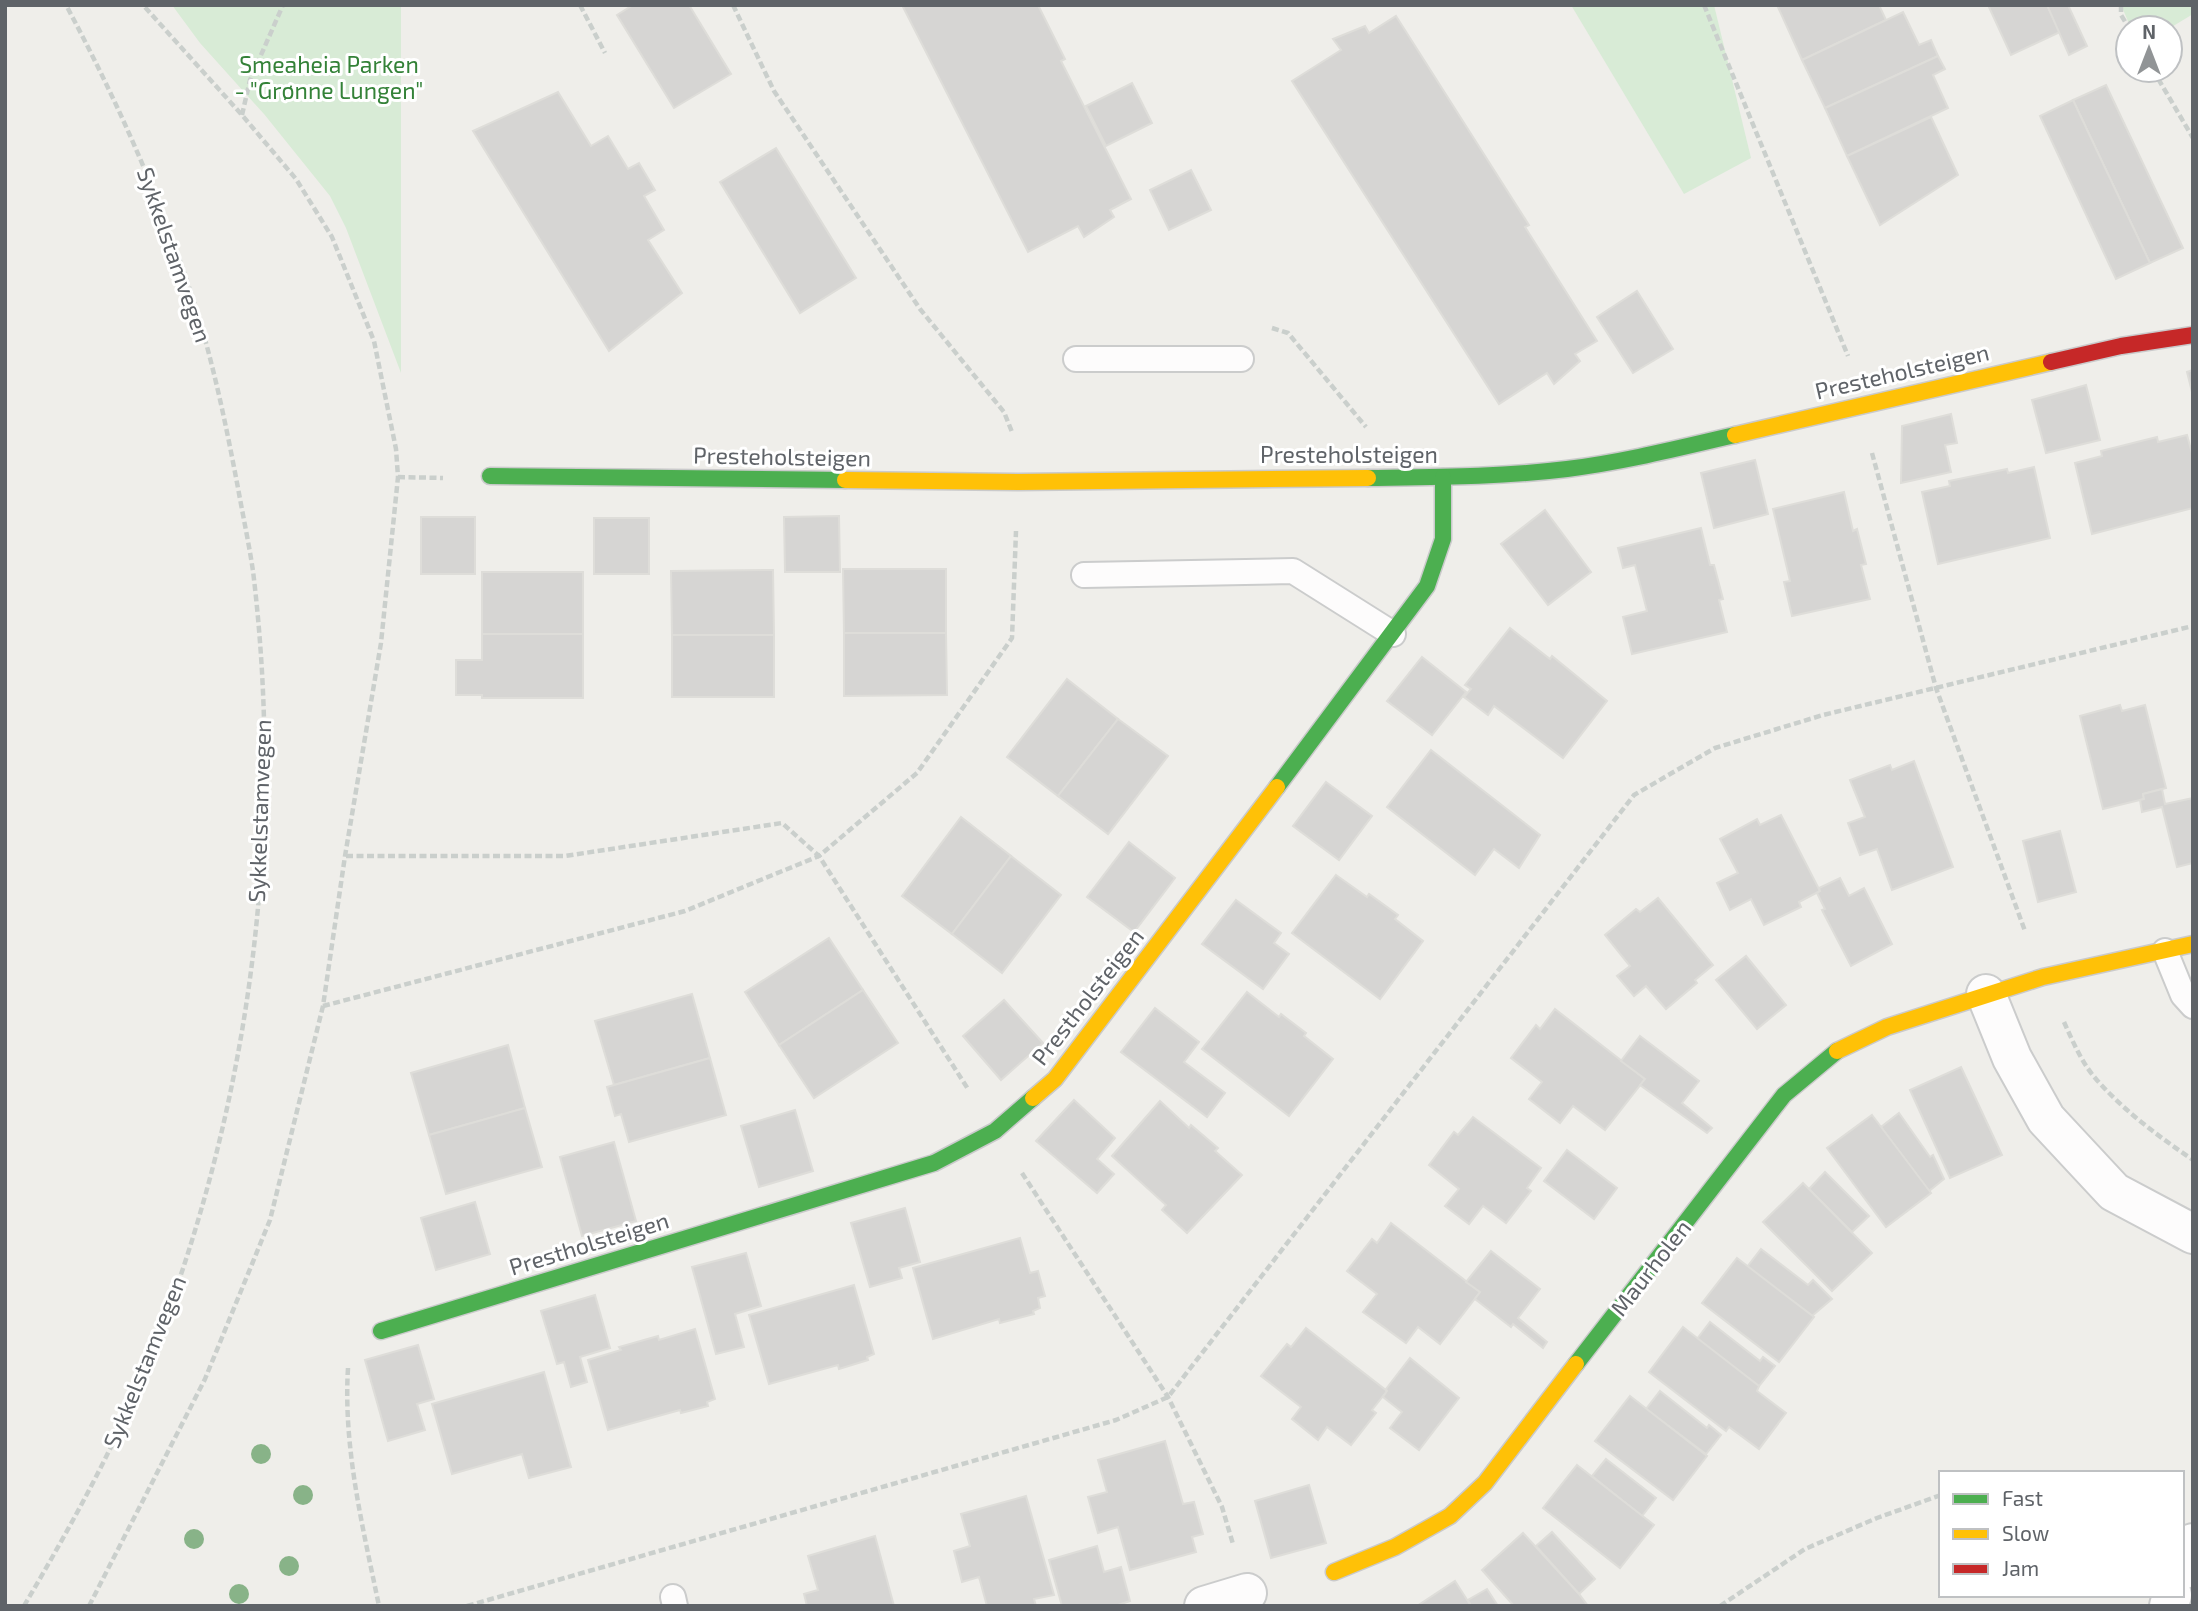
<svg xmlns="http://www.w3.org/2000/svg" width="2198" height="1611" font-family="'Exo 2',sans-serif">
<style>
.green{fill:#d8ebd6}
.building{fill:#d6d5d3;stroke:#deddd9;stroke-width:2}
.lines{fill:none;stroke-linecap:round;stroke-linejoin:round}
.lane-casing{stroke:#cbcccc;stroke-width:28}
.street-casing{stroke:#cbcccc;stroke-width:42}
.fast-casing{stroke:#cacacb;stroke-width:19}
.slow-casing{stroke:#cacacb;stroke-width:19}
.jam-casing{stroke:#cacacb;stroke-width:19}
.path{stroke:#cacfcc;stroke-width:4.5;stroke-dasharray:7 3.5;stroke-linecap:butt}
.lane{stroke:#fdfcfc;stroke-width:24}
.street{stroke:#fdfcfc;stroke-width:38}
.fast{stroke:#4caf50;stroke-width:16}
.slow{stroke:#ffc107;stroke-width:16}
.jam{stroke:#c62828;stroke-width:16}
.tree{fill:#88b388}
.labels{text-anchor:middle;stroke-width:6;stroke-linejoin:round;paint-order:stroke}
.park-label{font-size:23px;fill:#348238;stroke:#fff}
.street-label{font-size:23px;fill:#5f6368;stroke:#fff}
</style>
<rect width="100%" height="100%" fill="#efeeea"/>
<g class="green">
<polygon points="172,5 401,5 401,373 346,228 330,196 264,114 200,43"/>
<polygon points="1571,5 1714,5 1751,158 1684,194"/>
<polygon points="2121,5 2193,5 2193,14 2170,28 2131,28"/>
</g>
<g class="building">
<polygon points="633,5 689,5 731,74 674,108 617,15"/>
<polygon points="902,5 1038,5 1065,59 1061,61 1131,199 1110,210 1114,217 1084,237 1078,226 1028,252"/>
<polygon points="1777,5 1879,5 1886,20 1802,60"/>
<polygon points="1988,5 2047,5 2060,32 2011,55"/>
<polygon points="2047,5 2068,5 2087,46 2069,55"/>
<polygon points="1903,12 1919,45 1931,40 1938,56 1825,108 1802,60"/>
<polygon points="1396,16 1529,225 1525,227 1597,341 1575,354 1580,361 1554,384 1547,373 1499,404 1292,81 1341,50 1333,39 1365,26 1369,33"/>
<polygon points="1938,56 1945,69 1933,75 1948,108 1847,156 1825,108"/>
<polygon points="1132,83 1152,123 1106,146 1086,106"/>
<polygon points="2106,85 2183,248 2150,263 2073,100"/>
<polygon points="558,92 591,146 608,136 628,169 639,163 655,190 644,196 664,230 648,240 682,293 609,351 473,131"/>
<polygon points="2073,100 2150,263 2116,279 2040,116"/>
<polygon points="1931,117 1958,175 1880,225 1847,156"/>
<polygon points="776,148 856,278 800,313 720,182"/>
<polygon points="1191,170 1211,210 1169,230 1150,190"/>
<polygon points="1637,291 1673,349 1633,373 1597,317"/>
<polygon points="2193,370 2193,396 2187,372"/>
<polygon points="2086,385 2100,440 2046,453 2032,400"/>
<polygon points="1951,414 1957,443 1945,445 1951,472 1901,483 1902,426"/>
<polygon points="2187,435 2193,457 2193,508 2092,534 2075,463 2102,456 2101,451 2157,437 2158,442"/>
<polygon points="1755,460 1768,514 1714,528 1701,473"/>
<polygon points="2034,467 2050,538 1938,564 1922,492 1950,486 1949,481 2007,469 2008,473"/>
<polygon points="1844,492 1853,531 1857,529 1866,564 1861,565 1870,599 1792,616 1784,582 1790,581 1773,509"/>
<polygon points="1545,510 1591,572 1548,605 1501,544"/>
<polygon points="839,516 840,572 785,572 784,517"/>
<rect x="421" y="517" width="54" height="57"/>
<rect x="594" y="518" width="55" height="56"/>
<polygon points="1701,528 1710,565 1714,565 1723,599 1719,600 1727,632 1632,654 1623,617 1647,611 1635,565 1623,568 1618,548"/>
<polygon points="843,569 946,569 946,633 844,633"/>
<polygon points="773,570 774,635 672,635 671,571"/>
<rect x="482" y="572" width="101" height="62"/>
<polygon points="1510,628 1550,659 1552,656 1607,701 1563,758 1494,706 1488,715 1464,697 1471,689 1465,685"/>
<polygon points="844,633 946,633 947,695 844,696"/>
<polygon points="482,634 583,634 583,698 482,698 482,695 456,695 456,660 482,660"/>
<rect x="672" y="635" width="102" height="62"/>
<polygon points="1422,657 1466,692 1432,735 1387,701"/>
<polygon points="1067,679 1118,719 1058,796 1007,757"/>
<polygon points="2120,705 2122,711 2145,705 2166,788 2143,794 2144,799 2103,809 2080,716"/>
<polygon points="1118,719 1168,756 1108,834 1058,796"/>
<polygon points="1431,750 1540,835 1519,868 1494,849 1475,875 1387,807"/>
<polygon points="1914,761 1953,867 1892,890 1877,849 1860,855 1848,823 1865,817 1850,780 1890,765 1892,770"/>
<polygon points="1326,782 1372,816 1339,860 1293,826"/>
<polygon points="2162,789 2165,804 2193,798 2193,863 2177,867 2162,807 2142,812 2140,800 2144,799 2143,794"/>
<polygon points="1781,815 1820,891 1799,902 1801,907 1764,925 1751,899 1730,910 1717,883 1738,873 1720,839 1757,819 1760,825"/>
<polygon points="961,817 1011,856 952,934 902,896"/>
<polygon points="2060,831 2076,892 2038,902 2023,841"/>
<polygon points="1129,842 1175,878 1134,932 1087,897"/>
<polygon points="1011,856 1061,895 1002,973 952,934"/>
<polygon points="1336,875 1367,897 1369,894 1398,915 1395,919 1423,941 1380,999 1292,933"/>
<polygon points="1840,878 1849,896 1864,888 1892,944 1851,966 1822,910 1825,909 1817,893 1820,891 1819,888"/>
<polygon points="1658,898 1713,965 1695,980 1697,983 1666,1009 1646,986 1634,996 1617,976 1630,966 1605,935 1636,909 1640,912"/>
<polygon points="1236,900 1281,933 1274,943 1289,954 1263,989 1202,944"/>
<polygon points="829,938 863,990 779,1045 745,992"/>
<polygon points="1746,956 1786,1005 1757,1029 1716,980"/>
<polygon points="863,990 898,1043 814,1098 779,1045"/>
<polygon points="1247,992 1279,1017 1281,1014 1306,1033 1304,1036 1333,1059 1289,1116 1202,1049"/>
<polygon points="692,994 710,1058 614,1085 595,1021"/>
<polygon points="1004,1000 1043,1043 1001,1080 963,1036"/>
<polygon points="1155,1008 1199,1042 1184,1062 1225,1093 1207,1117 1121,1052"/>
<polygon points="1555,1009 1645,1079 1605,1130 1573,1106 1560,1123 1529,1099 1542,1082 1511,1058 1536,1025 1540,1029"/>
<polygon points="1640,1036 1699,1081 1682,1103 1712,1128 1707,1133 1640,1085 1645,1079 1621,1061"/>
<polygon points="508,1045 525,1108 429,1135 411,1073"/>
<polygon points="710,1058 726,1115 629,1142 621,1114 615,1116 607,1087"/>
<polygon points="1961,1067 2002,1155 1950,1178 1910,1090"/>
<polygon points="1074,1100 1115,1138 1097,1159 1114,1174 1097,1193 1036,1141"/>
<polygon points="1160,1101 1189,1128 1191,1125 1218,1148 1215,1151 1242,1175 1187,1233 1162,1210 1166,1205 1112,1156"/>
<polygon points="525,1108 542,1167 446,1194 429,1135"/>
<polygon points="795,1110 813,1171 759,1187 741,1126"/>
<polygon points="1899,1113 1930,1157 1933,1155 1944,1179 1929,1191 1881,1127"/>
<polygon points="1872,1115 1931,1193 1886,1227 1827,1148"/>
<polygon points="1473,1117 1541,1168 1527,1188 1531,1191 1506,1223 1483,1206 1469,1224 1445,1206 1459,1189 1429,1165 1454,1132 1458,1135"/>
<polygon points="614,1142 636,1221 582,1236 560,1157"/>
<polygon points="1567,1150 1617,1188 1594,1219 1544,1181"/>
<polygon points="1825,1172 1869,1216 1852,1232 1809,1189"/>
<polygon points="1803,1183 1872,1253 1832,1291 1763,1222"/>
<polygon points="475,1202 490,1254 436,1270 421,1218"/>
<polygon points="905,1208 920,1262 899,1268 902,1278 870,1287 851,1223"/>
<polygon points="1391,1223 1480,1292 1440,1344 1418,1327 1406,1343 1363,1312 1377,1294 1347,1271 1372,1239 1377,1243"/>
<polygon points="1020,1238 1030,1273 1038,1271 1045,1296 1038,1298 1040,1308 1033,1311 1034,1314 1000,1323 999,1319 933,1339 913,1268"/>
<polygon points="1761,1249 1808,1285 1813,1280 1832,1299 1812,1316 1747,1267"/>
<polygon points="1491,1251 1540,1289 1518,1318 1547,1342 1543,1348 1513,1324 1511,1327 1475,1299 1480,1292 1466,1282"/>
<polygon points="746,1253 761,1306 735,1314 744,1347 716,1354 692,1267"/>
<polygon points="1737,1258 1814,1317 1779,1362 1702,1303"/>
<polygon points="854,1285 874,1354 867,1357 868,1360 839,1369 838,1365 769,1384 749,1315"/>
<polygon points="595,1295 610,1348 580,1357 587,1382 571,1387 564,1362 557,1364 541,1311"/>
<polygon points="1710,1322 1760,1361 1763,1357 1775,1366 1759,1386 1697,1339"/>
<polygon points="1683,1327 1759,1386 1757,1391 1786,1413 1759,1449 1729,1427 1726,1431 1649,1372"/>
<polygon points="1306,1328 1387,1391 1372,1410 1376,1413 1351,1445 1327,1427 1318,1440 1292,1419 1301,1407 1261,1376 1287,1344 1291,1347"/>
<polygon points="695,1329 715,1399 707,1402 708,1406 681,1413 680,1410 608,1430 588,1360 621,1350 619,1347 658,1336 659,1340"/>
<polygon points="418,1345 434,1399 417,1404 425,1430 388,1441 365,1360"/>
<polygon points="1410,1358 1459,1398 1419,1450 1390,1428 1402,1412 1383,1397 1387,1391 1386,1389"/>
<polygon points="544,1372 571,1467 529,1478 522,1454 452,1474 432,1404"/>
<polygon points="1660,1391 1707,1428 1709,1425 1721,1435 1706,1454 1646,1409"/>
<polygon points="1630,1396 1707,1456 1673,1500 1595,1441"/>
<polygon points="1165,1441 1183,1504 1194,1502 1203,1534 1192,1537 1196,1552 1130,1570 1118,1527 1098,1533 1088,1497 1107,1492 1098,1460"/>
<polygon points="1606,1459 1656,1498 1642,1516 1592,1476"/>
<polygon points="1577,1465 1654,1525 1620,1568 1543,1508"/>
<polygon points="1309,1485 1326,1543 1271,1558 1255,1501"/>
<polygon points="1026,1496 1054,1595 1034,1599 1036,1606 987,1606 979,1577 962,1582 954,1551 970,1546 961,1514"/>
<polygon points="1552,1532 1595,1579 1579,1594 1536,1546"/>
<polygon points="1523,1533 1579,1594 1588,1606 1514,1606 1482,1570"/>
<polygon points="875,1536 894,1606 807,1606 804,1594 818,1590 808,1556"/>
<polygon points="1097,1546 1104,1572 1121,1567 1130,1601 1115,1606 1062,1606 1049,1560"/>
<polygon points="1455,1581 1471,1606 1417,1606"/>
<polygon points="1487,1589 1498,1606 1471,1606 1468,1600"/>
</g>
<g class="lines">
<g class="lane-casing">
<g id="lane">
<polyline points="1076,359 1241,359"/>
<polyline points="1084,575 1293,571 1393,634"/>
<polyline points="2165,951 2183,995 2193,1006"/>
<polyline points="673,1597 675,1606"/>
</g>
</g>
<g class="street-casing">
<g id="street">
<polyline points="1986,994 2012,1058 2046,1119 2114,1192 2193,1234"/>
<polyline points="2182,1570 2193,1543"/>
<polyline points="1204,1606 1247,1593"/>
<polyline points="2169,1606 2172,1595"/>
</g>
</g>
<g class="fast-casing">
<g id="fast">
<polyline points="490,476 845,480"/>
<path d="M1368,478C1434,477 1501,477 1567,469C1624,462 1679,448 1735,435"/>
<polyline points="1277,787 1427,586 1443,539 1443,477"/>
<polyline points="381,1331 934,1163 995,1131 1033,1098"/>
<polyline points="1576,1364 1784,1095 1837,1051"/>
</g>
</g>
<g class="slow-casing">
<g id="slow">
<polyline points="1735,435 2051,362"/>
<polyline points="845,480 1018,482 1368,478"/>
<polyline points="1837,1051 1887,1027 2043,977 2193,944"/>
<polyline points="1033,1098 1055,1079 1277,787"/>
<polyline points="1334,1572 1395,1547 1450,1516 1485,1483 1576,1364"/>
</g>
</g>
<g class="jam-casing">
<polyline id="jam" points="2051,362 2121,346 2193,335"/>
</g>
<g class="path">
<polyline points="580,5 605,53"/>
<polyline points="733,5 774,91 920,309 1004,412 1012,432"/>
<polyline points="1704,5 1848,356"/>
<polyline points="2121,5 2121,15 2129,28"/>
<polyline points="2153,70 2193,138"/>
<polyline points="242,115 250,80 283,5"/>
<polyline points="1272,328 1288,333 1366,427"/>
<polyline points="1872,453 1936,688 2025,931"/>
<polyline points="398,477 443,478"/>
<polyline points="346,856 565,856 782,823 819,856 968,1089"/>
<polyline points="323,1006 685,911 819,856 917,773 1012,638 1016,531"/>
<path d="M2064,1022C2073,1042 2082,1063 2096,1079C2124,1111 2158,1136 2193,1160"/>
<polyline points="1022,1173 1168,1397 1222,1507 1233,1544"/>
<path d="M348,1368C343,1448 363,1528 379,1606"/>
<path d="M24,1606C68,1531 111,1454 144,1374C248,1120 286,843 253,571C249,544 243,516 238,488C226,425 213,361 193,299C160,198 117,100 66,5"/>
<polyline points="89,1606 205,1379 270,1220 323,1006 345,856 381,643 398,477 396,449 374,341 332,237 296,179 242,115 143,5"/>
<polyline points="467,1606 1116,1420 1168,1397 1634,795 1715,748 1823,715 2193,626"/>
<polyline points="1720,1606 1805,1549 1877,1518 1941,1495"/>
</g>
<use href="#lane" class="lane"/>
<use href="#street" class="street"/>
<use href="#fast" class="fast"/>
<use href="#slow" class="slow"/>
<use href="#jam" class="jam"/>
</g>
<g class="tree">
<circle cx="261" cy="1454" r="10"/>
<circle cx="303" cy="1495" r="10"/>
<circle cx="194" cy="1539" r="10"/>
<circle cx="289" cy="1566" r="10"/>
<circle cx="239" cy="1594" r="10"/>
</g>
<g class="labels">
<g class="park-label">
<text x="329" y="73">Smeaheia Parken<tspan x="329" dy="26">- "Grønne Lungen"</tspan></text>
</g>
<g class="street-label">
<text transform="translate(174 255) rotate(71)" y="8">Sykkelstamvegen</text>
<text transform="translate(1902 372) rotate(-13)" y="8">Presteholsteigen</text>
<text x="1349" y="463">Presteholsteigen</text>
<text transform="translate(782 457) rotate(1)" y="8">Presteholsteigen</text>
<text transform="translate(260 811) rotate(-88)" y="8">Sykkelstamvegen</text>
<text transform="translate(1088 997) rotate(-52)" y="8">Prestholsteigen</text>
<text transform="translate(589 1244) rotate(-17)" y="8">Prestholsteigen</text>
<text transform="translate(1651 1268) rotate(-52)" y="8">Maurholen</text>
<text transform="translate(145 1362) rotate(-68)" y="8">Sykkelstamvegen</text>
</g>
</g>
<rect width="2198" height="1611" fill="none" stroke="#5f6368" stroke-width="14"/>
<rect x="1939" y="1471" width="245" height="126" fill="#ffffff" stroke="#bfc1c3" stroke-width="2"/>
<rect x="1953" y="1494" width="35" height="10" fill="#4caf50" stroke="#bfc1c3" stroke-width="2"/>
<text x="2002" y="1506" font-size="21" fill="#5f6368">Fast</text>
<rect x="1953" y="1529" width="35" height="10" fill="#ffc107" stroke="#bfc1c3" stroke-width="2"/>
<text x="2002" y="1541" font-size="21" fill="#5f6368">Slow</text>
<rect x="1953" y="1564" width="35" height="10" fill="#c62828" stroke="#bfc1c3" stroke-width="2"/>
<text x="2002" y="1576" font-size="21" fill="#5f6368">Jam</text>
<g transform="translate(2149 49)"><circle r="33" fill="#ffffff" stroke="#bfc1c3" stroke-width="2"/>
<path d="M0-5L12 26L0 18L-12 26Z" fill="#919496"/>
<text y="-10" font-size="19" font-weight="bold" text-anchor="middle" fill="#5f6368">N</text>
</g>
</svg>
